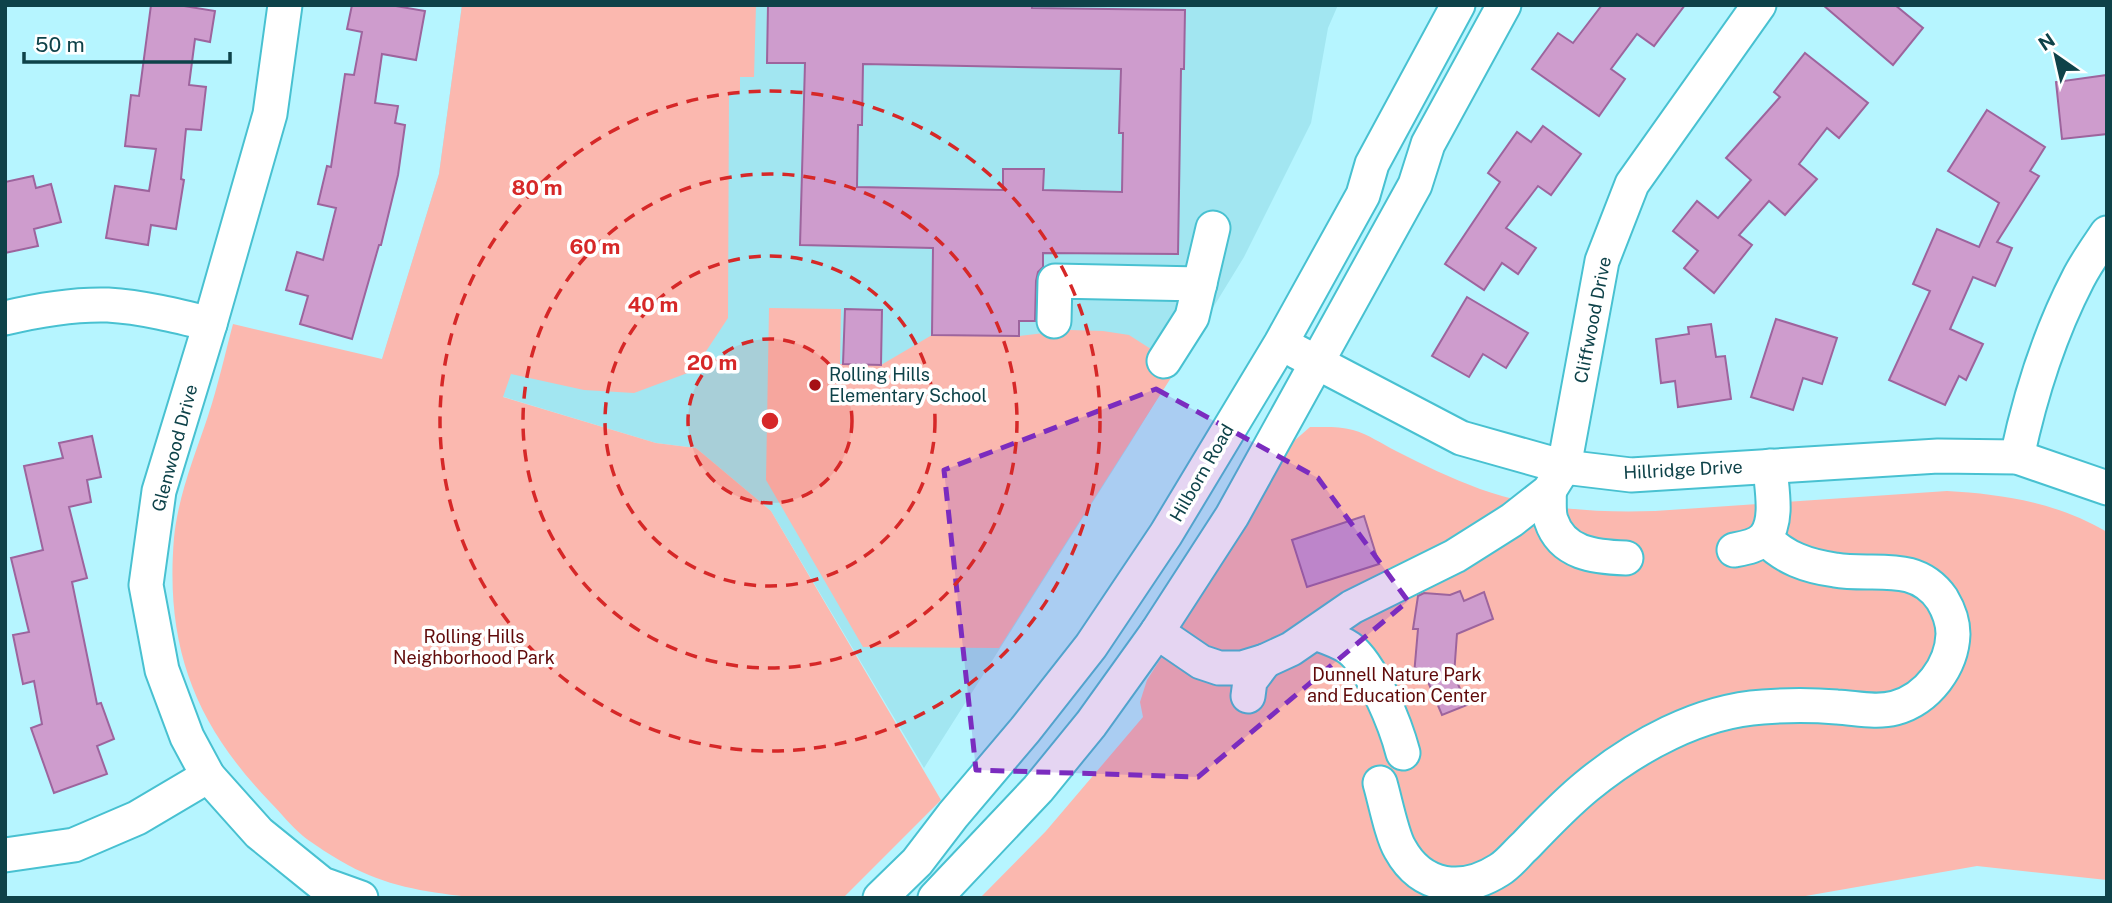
<svg xmlns="http://www.w3.org/2000/svg" width="2112" height="903" font-family="'Public Sans',sans-serif">
<style>
.built{fill:#a2e6f1}
.green{fill:#fbb8af}
.building{fill:#ce9ccd;stroke:#9d649d;stroke-width:2;fill-rule:evenodd}
.lines{fill:none;stroke-linecap:round;stroke-linejoin:round}
.minor-casing{stroke:#48c1d1;stroke-width:37}
.minor{stroke:#fff;stroke-width:33}
.marked{fill:#7b2cbf;fill-opacity:0.2;stroke:#7b2cbf;stroke-width:5;stroke-dasharray:14 9;stroke-linejoin:round}
.ring{fill:none;stroke:#d62828;stroke-width:3.5;stroke-dasharray:12 9}
.poi-dot{fill:#a61014;stroke:#fff;stroke-width:2.5}
.labels{text-anchor:middle;stroke-width:7;stroke-linejoin:round;paint-order:stroke}
.street-label{font-size:18px;fill:#0e4249;stroke:#fff}
.poi-label{font-size:18px;fill:#0e4249;stroke:#fff;text-anchor:start}
.park-label{font-size:18px;fill:#600a0a;stroke:#fff}
.centre{fill:#d62828;stroke:#fff;stroke-width:3.5}
.ring-label{font-size:21px;text-anchor:middle;font-weight:bold;fill:#d62828;stroke:#fff;stroke-width:7;stroke-linejoin:round;paint-order:stroke}
</style>
<rect width="100%" height="100%" fill="#b6f5ff"/>
<polygon class="built" points="462,5 1338,5 1328,28 1311,123 1244,257 1129,445 924,768 771,511 696,448 656,443 382,360 439,174"/>
<g class="green">
<path d="M462,5H756L754,77H740V92H729L728,318L693,371L634,393L584,390L511,374L503,397L656,443L696,448L771,511L941,800L843,898H480C441,894 398,889 362,872C346,865 317,847 303,836C291,826 281,813 270,802C195,724 165,647 174,538C178,496 195,455 208,416C218,386 225,354 233,324L382,359L439,174Z"/>
<polygon points="769,308 841,309 840,364 881,365 932,335 1019,336 1070,330 1103,331 1129,335 1154,351 1174,373 999,648 863,647 766,480"/>
<path d="M1310,427C1324,427 1339,426 1353,430C1368,434 1382,444 1396,451C1423,465 1451,478 1480,489C1536,509 1596,513 1655,511L1947,491C2003,494 2058,503 2107,532V880L1977,866L1794,898H980L1046,831L1143,717L1140,702L1147,680L1254,512L1294,441Z"/>
</g>
<g class="building">
<polygon points="151,5 178,5 215,11 210,42 195,39 189,85 206,87 201,130 186,129 181,179 184,180 176,229 151,225 148,245 106,238 115,186 149,191 156,149 125,146 131,95 139,96"/>
<polygon points="352,5 390,5 425,11 416,60 382,54 375,103 398,106 395,123 405,125 398,175 381,245 379,245 352,339 300,324 308,296 286,290 297,252 323,260 336,208 318,204 327,166 331,167 345,74 354,75 362,32 347,29"/>
<path d="M768,5H1032V8L1185,10L1184,69H1181L1178,254L1043,253V267L1038,272L1036,281L1035,321H1019V336L932,335L933,248L800,245L805,63H767ZM863,64L1121,69L1119,133H1123L1122,192L1043,190L1044,169H1003V190L857,187L858,125H862Z"/>
<polygon points="1602,5 1685,5 1654,46 1637,34 1611,69 1625,79 1599,116 1532,69 1558,33 1573,43"/>
<polygon points="1823,5 1895,5 1923,28 1893,65"/>
<polygon points="1805,53 1868,103 1839,138 1827,128 1799,164 1817,179 1785,215 1769,201 1739,235 1752,245 1714,293 1684,268 1698,251 1673,231 1697,201 1718,218 1751,180 1726,158 1780,97 1774,92"/>
<polygon points="2107,75 2107,134 2062,139 2056,82"/>
<polygon points="1987,110 2045,147 2030,171 2039,176 1997,242 2012,248 1995,286 1973,277 1950,329 1983,344 1966,380 1959,376 1945,405 1889,380 1930,291 1913,284 1937,229 1979,247 1999,203 1948,171"/>
<polygon points="1543,126 1581,154 1551,195 1538,186 1506,228 1536,248 1518,274 1502,263 1484,290 1445,264 1500,182 1488,173 1517,132 1531,142"/>
<polygon points="33,176 36,188 51,184 61,222 34,229 38,246 5,253 5,182"/>
<polygon points="1467,297 1528,333 1506,368 1483,354 1469,377 1432,356"/>
<polygon points="845,309 882,310 881,365 843,364"/>
<polygon points="1776,319 1837,338 1822,384 1803,378 1793,410 1751,397"/>
<polygon points="1711,324 1716,357 1725,356 1731,399 1678,407 1675,381 1661,383 1656,339 1689,334 1688,327"/>
<polygon points="92,436 101,477 87,480 91,502 69,507 87,578 72,582 97,704 101,703 114,739 97,746 107,774 54,793 31,728 42,724 34,681 23,684 13,635 29,632 11,558 43,550 24,466 63,458 59,443"/>
<polygon points="1364,516 1379,564 1307,587 1292,540"/>
<polygon points="1460,591 1464,601 1484,592 1493,619 1457,634 1454,675 1467,705 1442,715 1426,677 1414,675 1418,629 1413,629 1418,596 1424,593 1450,595"/>
</g>
<g class="lines">
<g class="minor-casing">
<g id="minor">
<polyline points="285,5 270,114 210,324 159,491 146,585 162,670 187,737 208,776 259,833 322,884 361,898"/>
<path d="M5,318C38,310 74,304 108,305C142,307 178,316 210,324"/>
<polyline points="1054,321 1055,281 1200,284"/>
<polyline points="1297,352 1461,438 1564,467 1631,475 1938,456 2017,457 2107,488"/>
<polyline points="1164,361 1192,317 1213,228"/>
<path d="M2017,457C2030,396 2049,335 2078,279C2086,263 2097,248 2107,233"/>
<path d="M1549,491C1550,500 1548,511 1551,520C1562,554 1595,557 1626,558"/>
<path d="M1734,550C1745,548 1758,546 1765,537C1779,520 1771,486 1770,466"/>
<polyline points="1157,632 1201,662 1219,668 1242,668 1265,661 1291,649 1352,607 1455,556 1512,520 1549,491 1564,467 1602,261 1632,184 1759,5"/>
<path d="M1315,633C1326,637 1339,641 1349,648C1372,665 1396,726 1403,753"/>
<polyline points="1248,696 1250,681 1265,661"/>
<path d="M1380,783C1385,800 1392,836 1400,849C1422,889 1463,893 1499,870C1509,864 1517,853 1526,845C1545,825 1565,804 1587,786C1636,746 1699,711 1763,707C1788,705 1812,705 1837,707C1856,708 1876,713 1895,708C1928,699 1952,666 1953,634C1953,622 1948,609 1942,599C1915,560 1873,577 1835,570C1807,566 1784,558 1765,538"/>
<polyline points="5,855 74,845 137,818 208,776"/>
<polyline points="880,898 917,862 953,815 1025,730 1091,646 1166,534 1281,343 1363,195 1372,164 1458,5"/>
<polyline points="935,898 1038,789 1091,724 1157,632 1232,516 1415,185 1428,144 1504,5"/>
</g>
</g>
<use href="#minor" class="minor"/>
</g>
<path class="marked" d="M1156,389L1318,478L1408,601L1198,777L976,770L944,470Z"/>
<circle cx="770" cy="421" r="82" fill="#d62828" fill-opacity=".12"/>
<g class="ring">
<circle cx="770" cy="421" r="82"/>
<circle cx="770" cy="421" r="165"/>
<circle cx="770" cy="421" r="247"/>
<circle cx="770" cy="421" r="330"/>
</g>
<circle class="poi-dot" cx="815" cy="385" r="7"/>
<g class="labels">
<g class="street-label">
<text transform="translate(1593 320) rotate(-79)" y="6">Cliffwood Drive</text>
<text transform="translate(175 448) rotate(-75)" y="6">Glenwood Drive</text>
<text transform="translate(1683 470) rotate(-3)" y="6">Hillridge Drive</text>
<text transform="translate(1202 473) rotate(-60)" y="6">Hilborn Road</text>
</g>
<g class="poi-label">
<text x="829" y="381">Rolling Hills<tspan x="829" dy="21">Elementary School</tspan></text>
</g>
<g class="park-label">
<text x="474" y="643">Rolling Hills<tspan x="474" dy="21">Neighborhood Park</tspan></text>
<text x="1397" y="681">Dunnell Nature Park<tspan x="1397" dy="21">and Education Center</tspan></text>
</g>
</g>
<circle cx="770" cy="421" r="10" class="centre"/>
<g class="ring-label">
<text x="537" y="195">80 m</text>
<text x="595" y="254">60 m</text>
<text x="653" y="312">40 m</text>
<text x="712" y="370">20 m</text>
</g>
<rect width="2112" height="903" fill="none" stroke="#0e4249" stroke-width="14"/>
<g transform="translate(2056 56) rotate(326)" stroke="#ffffff" stroke-width="5" paint-order="stroke">
<path d="M0-5L12 26L0 18L-12 26Z" fill="#0e4249"/>
<text y="-10" font-size="19" font-weight="bold" text-anchor="middle" fill="#0e4249">N</text>
</g>
<path d="M24 52v10h206v-10" fill="none" stroke="#0e4249" stroke-width="3.5"/>
<text x="35" y="52" font-size="21" fill="#0e4249" stroke="#ffffff" stroke-width="5" paint-order="stroke">50 m</text>
</svg>
